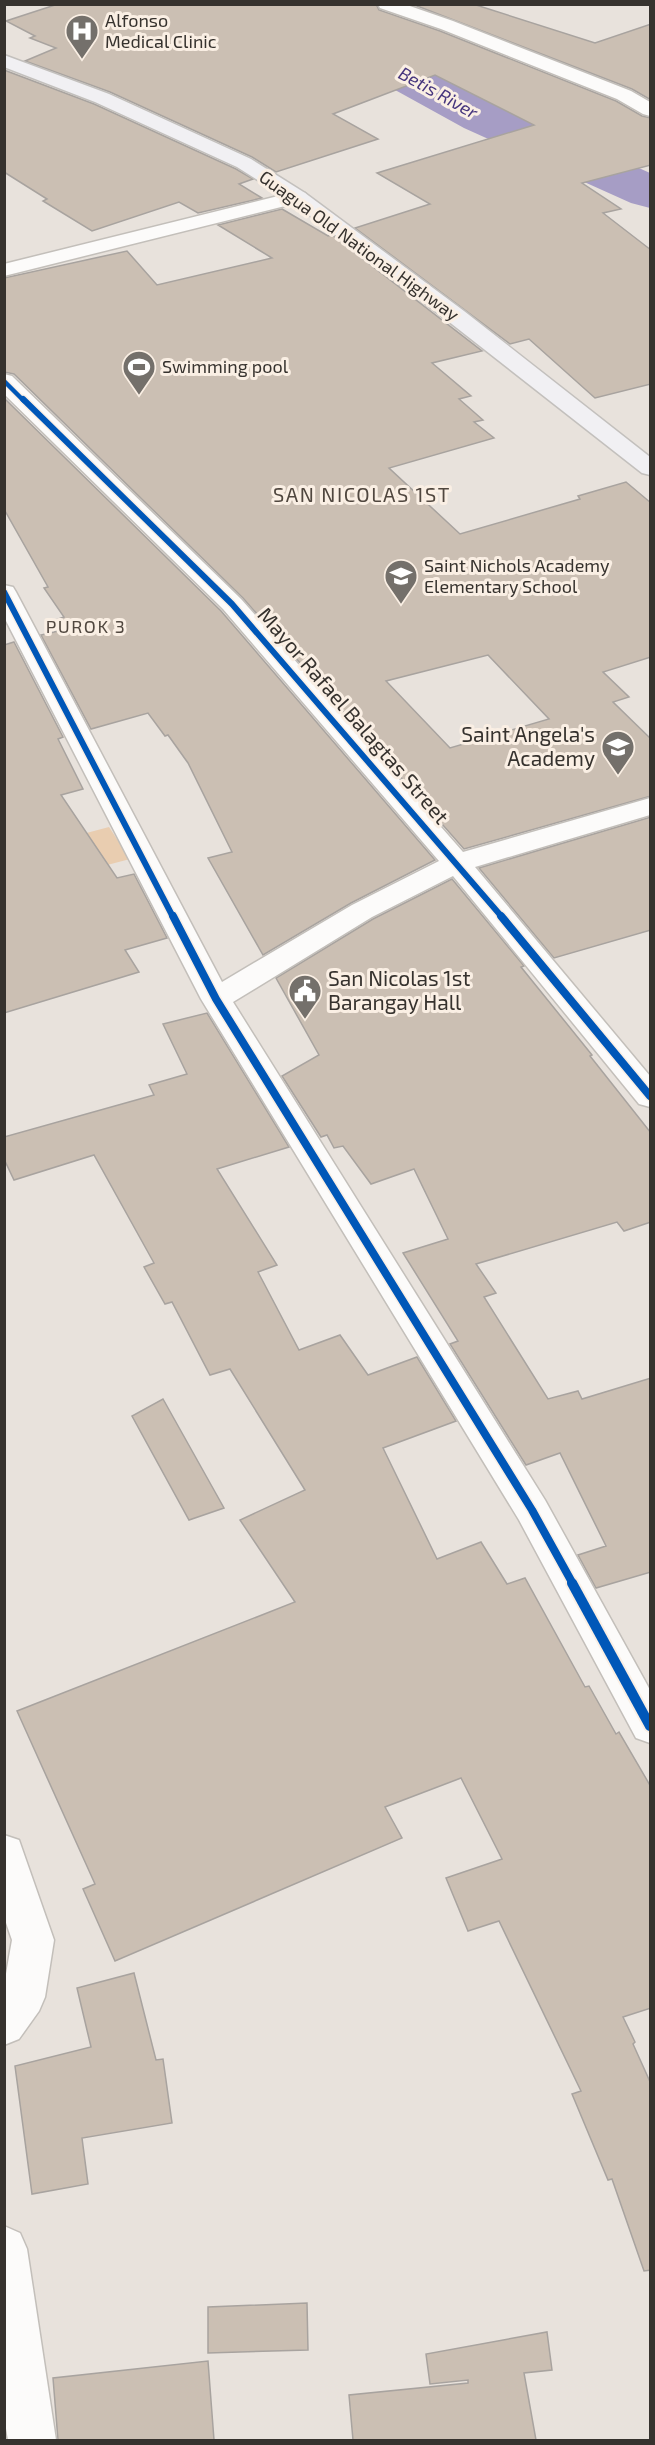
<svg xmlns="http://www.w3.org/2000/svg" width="655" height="2445" font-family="'Exo 2',sans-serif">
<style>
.green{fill:#e9cdb0}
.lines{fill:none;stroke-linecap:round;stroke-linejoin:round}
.river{fill:#a69dc5;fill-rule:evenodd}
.building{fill:#cbbfb3;stroke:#a8a39f;stroke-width:1.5;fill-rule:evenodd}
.minor-casing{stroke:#c3bfba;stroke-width:3}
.major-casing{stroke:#c3c0bd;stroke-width:3}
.minor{fill:#fcfbfa;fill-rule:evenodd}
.major{fill:#f1f0f3;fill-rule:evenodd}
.cycleway-far3-casing{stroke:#faefe4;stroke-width:7}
.cycleway-far2-casing{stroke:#faefe4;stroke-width:9}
.cycleway-far1-casing{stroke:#faefe4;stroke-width:11}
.cycleway-casing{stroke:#faefe4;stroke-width:14}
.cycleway-far3{stroke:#0057b8;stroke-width:4.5}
.cycleway-far2{stroke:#0057b8;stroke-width:6}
.cycleway-far1{stroke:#0057b8;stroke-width:8}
.cycleway{stroke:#0057b8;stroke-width:10}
.labels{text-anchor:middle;stroke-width:6;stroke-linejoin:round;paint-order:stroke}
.far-poi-label{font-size:18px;fill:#36322e;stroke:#faefe4;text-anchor:start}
.far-water-label{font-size:18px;font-style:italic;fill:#46357d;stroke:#faefe4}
.far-street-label{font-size:18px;fill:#36322e;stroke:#faefe4}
.far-neighbourhood-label{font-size:18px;letter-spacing:1.5px;fill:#50473f;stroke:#faefe4}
.far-quarter-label{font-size:20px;letter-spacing:1.5px;fill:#50473f;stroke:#faefe4}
.street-label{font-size:21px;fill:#36322e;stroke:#faefe4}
.poi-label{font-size:21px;fill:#36322e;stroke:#faefe4;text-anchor:end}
</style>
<rect width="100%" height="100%" fill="#e8e2dc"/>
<polygon class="green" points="109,827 130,859 20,888 4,855"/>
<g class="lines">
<polygon class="river" points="307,18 373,39 500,106 650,173 650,208 631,203 464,128 339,59 290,42 283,32 290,22"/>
</g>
<g class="building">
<polygon points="58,4 376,4 379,10 440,31 616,101 642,116 651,118 651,165 582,183 621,209 603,213 651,250 651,384 595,398 529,339 510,344 355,228 430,204 377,173 534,125 435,75 333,114 378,139 276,172 252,157 110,92 25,61 56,48 30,38 35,36 6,21"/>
<polygon points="412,4 473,4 595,43 651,24 651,100 632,89"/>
<polygon points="4,70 94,104 236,169 253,179 239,184 262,198 198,213 179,202 92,231 43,201 47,199 4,172"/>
<path d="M282,209L328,236L332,235L482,351L432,363L471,396L459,399L483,420L474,422L494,438L389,468L460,534L580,499L578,496L626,482L651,503V657L603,672L629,697L613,702L651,739V796L464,849L243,598L14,374L4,372V278L127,251L157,285L272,258L218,225ZM488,655L549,719L450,748L386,681Z"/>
<polygon points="4,398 221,611 435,860 351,903 263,955 208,858 232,852 188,763 168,735 165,736 148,713 91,729 41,635 67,629 58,619 64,617 44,588 48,587 4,509"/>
<polygon points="14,642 63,737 58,739 83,789 61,795 117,878 134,874 167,938 125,950 139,972 4,1013 4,645"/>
<polygon points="651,817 651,930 554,958 479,868"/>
<polygon points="452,879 524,966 521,967 592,1055 590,1056 651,1133 651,1222 624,1231 617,1222 476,1264 496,1293 484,1297 548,1399 578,1391 582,1399 651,1378 651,1572 596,1588 578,1555 606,1546 560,1453 526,1465 450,1344 458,1341 403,1253 448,1239 414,1169 371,1184 343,1146 334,1148 327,1135 321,1137 282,1076 319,1055 276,978 373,919"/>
<polygon points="207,1013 289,1147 217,1169 277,1265 258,1272 299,1350 340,1335 368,1375 417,1357 456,1421 383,1448 437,1559 481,1542 507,1584 525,1578 585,1687 589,1686 616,1734 619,1732 651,1787 651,2008 623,2017 635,2042 633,2044 651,2084 651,2270 644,2271 612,2179 608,2180 572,2094 581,2091 499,1921 468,1931 446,1878 502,1859 461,1778 385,1807 402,1838 115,1961 83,1889 95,1884 17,1711 295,1602 240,1520 305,1490 230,1369 210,1375 172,1302 165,1304 144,1267 154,1263 94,1155 14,1180 4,1159 4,1137 154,1095 149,1085 187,1074 163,1024"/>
<polygon points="163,1399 224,1508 189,1520 132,1416"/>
<polygon points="134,1973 156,2060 163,2059 172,2123 82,2138 88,2184 32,2194 15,2066 91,2047 77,1988"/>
<polygon points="307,2303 308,2350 208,2353 208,2307"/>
<polygon points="547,2332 552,2370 524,2373 536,2440 353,2440 349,2395 468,2383 468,2380 430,2384 426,2354"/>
<polygon points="208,2361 214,2440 58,2440 53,2378"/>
</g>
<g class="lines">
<g class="minor-casing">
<g id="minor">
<polygon points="378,4 404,4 453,21 631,91 650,102 650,116 643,114 617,99 441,29 380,8"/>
<polygon points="298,191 305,193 308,197 305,201 4,276 4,264"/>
<polygon points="4,374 12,376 241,599 463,852 650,798 650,815 475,867 650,1076 650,1107 639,1104 453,876 372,917 233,1002 545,1500 650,1690 650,1743 636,1738 519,1520 201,999 4,617 4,585 13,587 16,592 222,982 352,905 439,861 223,609 4,394"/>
<polygon points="4,1835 19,1840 54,1940 45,1997 39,2011 19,2039 4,2045 4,1985 12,1940 4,1917"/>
<polygon points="4,2226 20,2233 27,2249 56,2440 8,2440 4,2417"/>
</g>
</g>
<g class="major-casing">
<polygon id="major" points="4,55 109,94 251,159 305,193 464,311 650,457 650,475 642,473 448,321 291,201 237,167 95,102 4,67"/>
</g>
<use href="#minor" class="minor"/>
<use href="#major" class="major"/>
<g class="cycleway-far3-casing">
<polyline id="cycleway-far3" points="4,381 24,401"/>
</g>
<g class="cycleway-far2-casing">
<g id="cycleway-far2">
<polyline points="23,399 232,604 502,917"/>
<polyline points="4,592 173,917"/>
</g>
</g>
<g class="cycleway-far1-casing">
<g id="cycleway-far1">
<polyline points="173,916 216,999 532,1510 573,1584"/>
<polyline points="501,916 650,1096"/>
</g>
</g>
<g class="cycleway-casing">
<polyline id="cycleway" points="572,1583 650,1726"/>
</g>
<use href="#cycleway-far3" class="cycleway-far3"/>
<use href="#cycleway-far2" class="cycleway-far2"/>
<use href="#cycleway-far1" class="cycleway-far1"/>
<use href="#cycleway" class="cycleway"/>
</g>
<defs>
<g id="hospital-pin" transform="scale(1.725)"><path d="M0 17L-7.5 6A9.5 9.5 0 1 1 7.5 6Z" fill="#74706b" stroke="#faefe4"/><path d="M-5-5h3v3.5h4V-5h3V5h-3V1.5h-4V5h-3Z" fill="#fff"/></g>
<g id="stadium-pin" transform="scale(1.725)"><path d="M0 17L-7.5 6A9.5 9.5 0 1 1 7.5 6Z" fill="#74706b" stroke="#faefe4"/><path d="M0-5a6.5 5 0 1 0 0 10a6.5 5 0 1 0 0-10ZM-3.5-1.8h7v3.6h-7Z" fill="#fff"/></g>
<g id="school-pin" transform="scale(1.725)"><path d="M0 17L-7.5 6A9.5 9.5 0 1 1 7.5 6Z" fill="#74706b" stroke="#faefe4"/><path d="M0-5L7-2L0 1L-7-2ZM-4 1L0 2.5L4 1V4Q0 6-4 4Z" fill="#fff"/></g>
<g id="civic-pin" transform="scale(1.725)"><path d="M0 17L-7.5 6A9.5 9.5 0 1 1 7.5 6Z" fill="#74706b" stroke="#faefe4"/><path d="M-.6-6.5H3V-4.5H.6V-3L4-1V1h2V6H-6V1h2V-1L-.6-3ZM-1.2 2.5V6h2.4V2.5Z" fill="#fff"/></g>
</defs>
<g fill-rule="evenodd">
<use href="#hospital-pin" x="82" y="31"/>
<use href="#stadium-pin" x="139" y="367"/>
<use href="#school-pin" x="401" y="576"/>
<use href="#school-pin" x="618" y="747"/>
<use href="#civic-pin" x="305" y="991"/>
</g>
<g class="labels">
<g class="far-poi-label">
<text x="105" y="27">Alfonso<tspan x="105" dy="21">Medical Clinic</tspan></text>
<text x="162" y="373">Swimming pool</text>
<text x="424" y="572">Saint Nichols Academy<tspan x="424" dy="21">Elementary School</tspan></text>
</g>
<g class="far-water-label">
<text transform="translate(438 93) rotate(29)" y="6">Betis River</text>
</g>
<g class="far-street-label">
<text transform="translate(359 246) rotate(36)" y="6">Guagua Old National Highway</text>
</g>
<g class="far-neighbourhood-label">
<text x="86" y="633">PUROK 3</text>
</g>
<g class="far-quarter-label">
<text x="362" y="502">SAN NICOLAS 1ST</text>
</g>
<g class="street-label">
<text transform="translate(353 716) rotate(49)" y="7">Mayor Rafael Balagtas Street</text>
</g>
<g class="poi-label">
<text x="595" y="742">Saint Angela's<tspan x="595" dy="24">Academy</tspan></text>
<text x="328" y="986" text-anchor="start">San Nicolas 1st<tspan x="328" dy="24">Barangay Hall</tspan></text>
</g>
</g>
<rect width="655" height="2445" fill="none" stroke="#36322e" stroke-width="12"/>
</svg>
